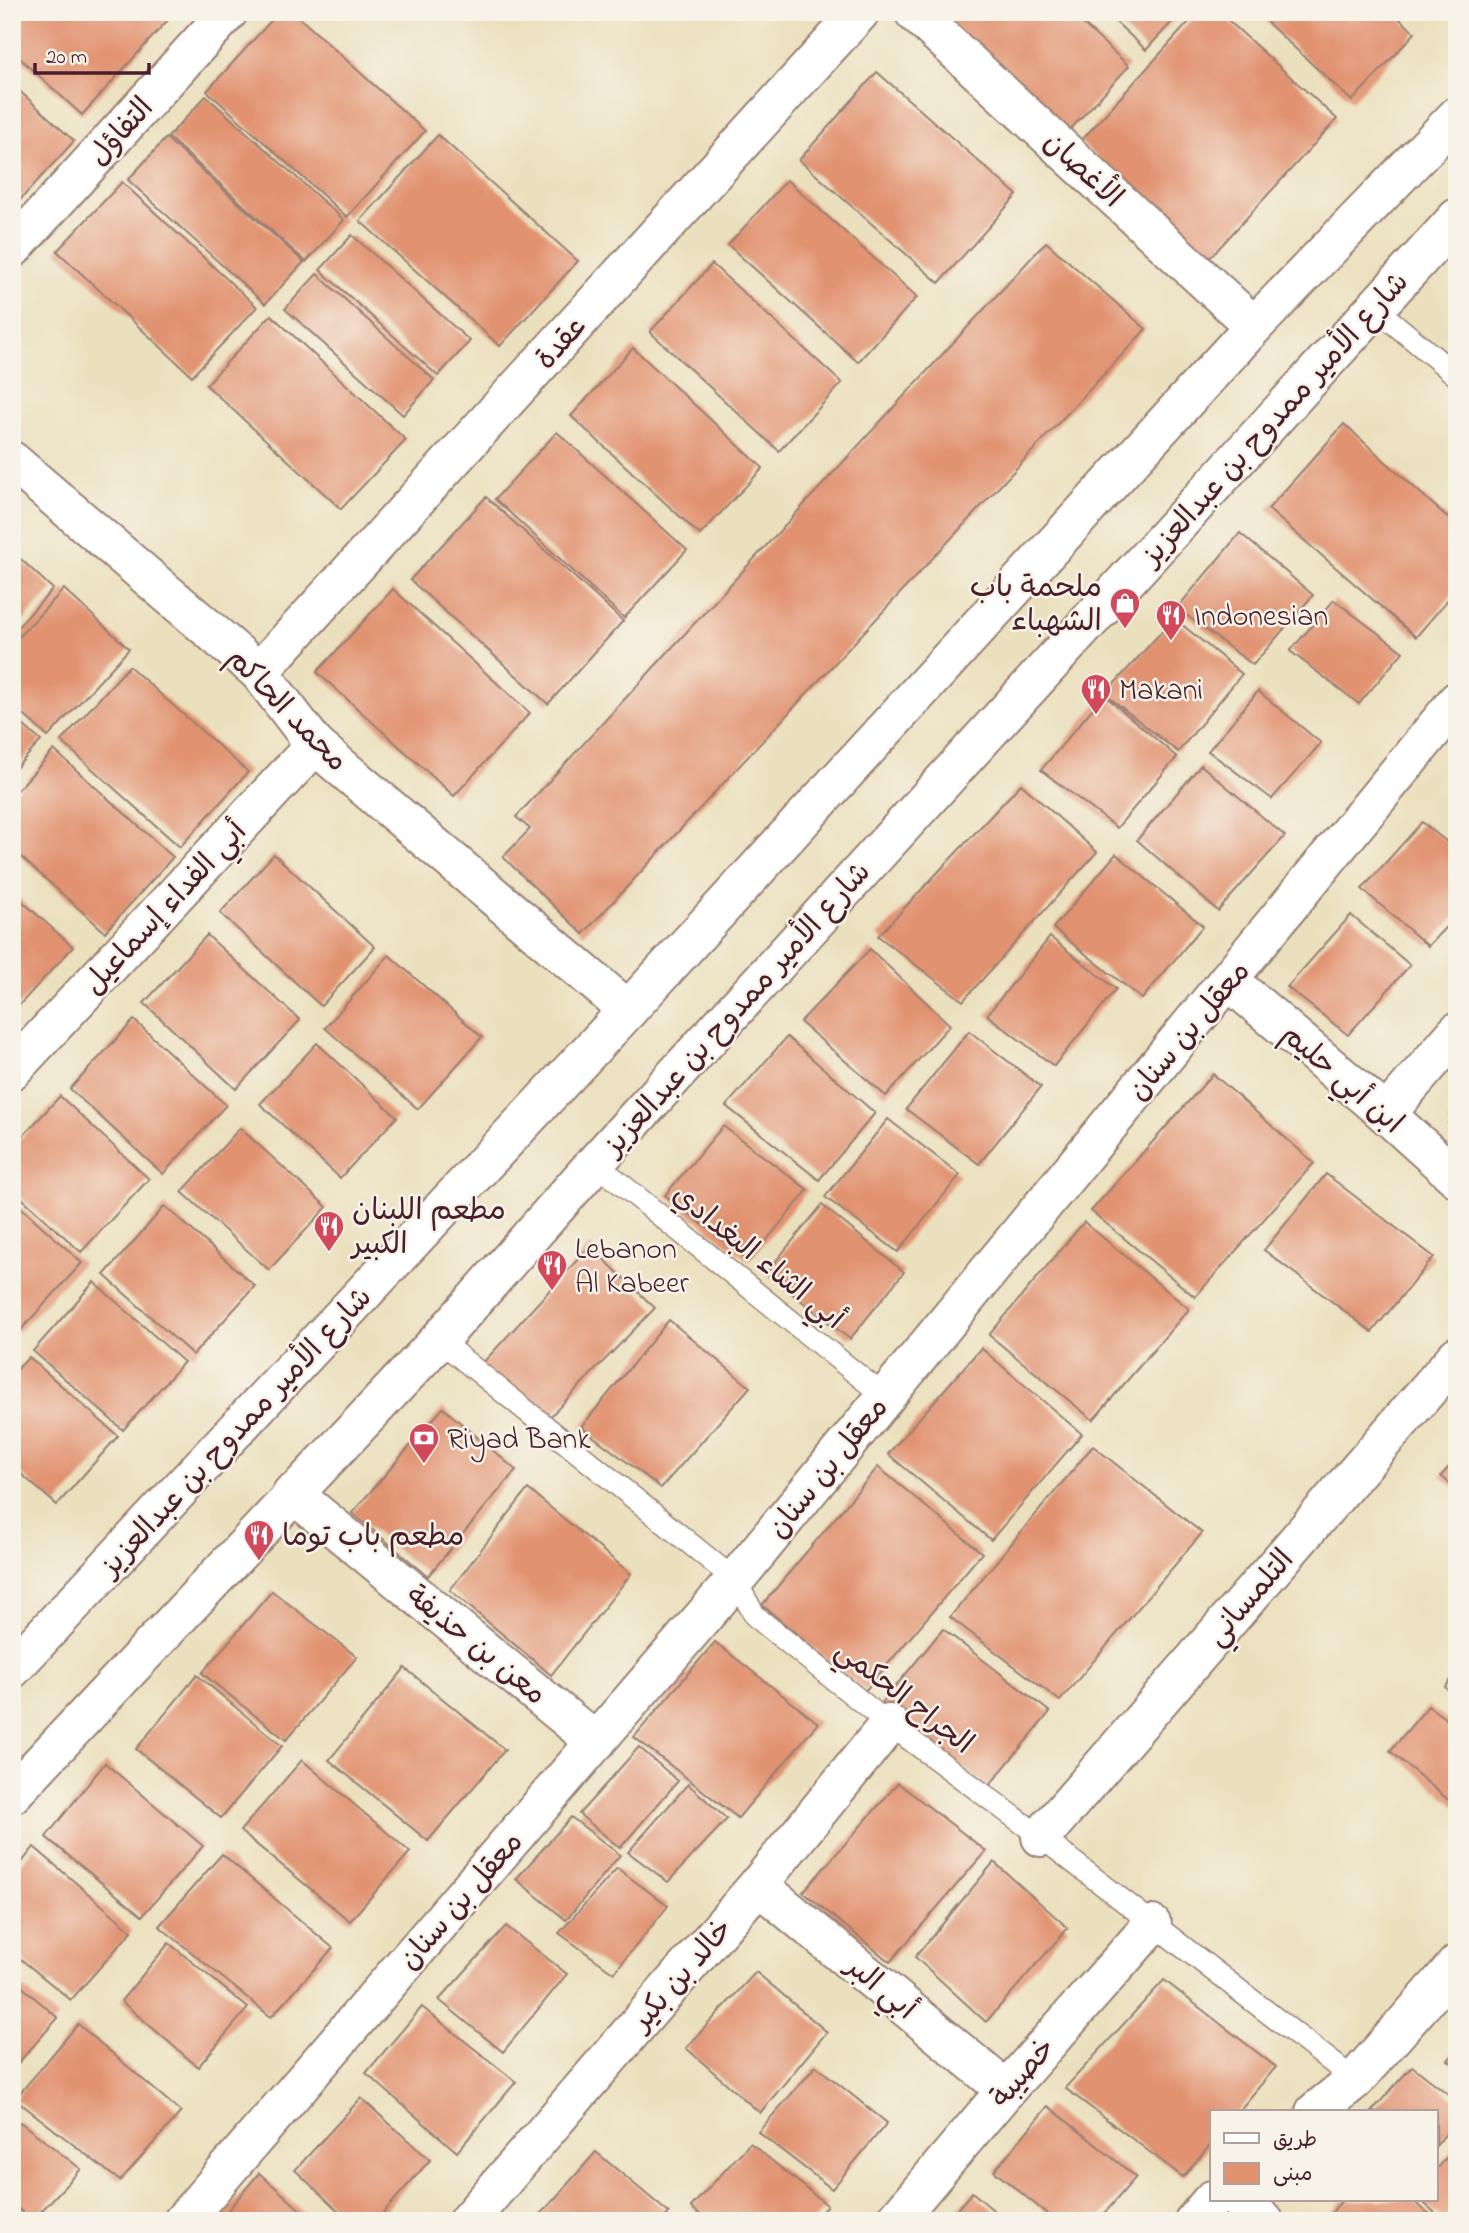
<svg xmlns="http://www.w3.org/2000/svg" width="1469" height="2233" font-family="'Indie Flower','Playpen Sans Arabic',sans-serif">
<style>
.building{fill:#e1926f}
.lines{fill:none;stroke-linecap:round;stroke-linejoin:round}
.lane-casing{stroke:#9a8074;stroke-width:24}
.street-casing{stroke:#9a8074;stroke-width:42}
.secondary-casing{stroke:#9a8074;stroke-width:42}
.lane{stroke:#fff;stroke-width:21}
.street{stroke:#fff;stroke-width:38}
.secondary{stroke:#fff;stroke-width:38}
.labels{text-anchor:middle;stroke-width:5;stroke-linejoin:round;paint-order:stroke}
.street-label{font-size:30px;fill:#4a1f2b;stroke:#f7f3e8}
.poi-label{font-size:30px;fill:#4a1f2b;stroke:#f7f3e8;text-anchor:start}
</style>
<rect width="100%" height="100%" fill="#f7f3e8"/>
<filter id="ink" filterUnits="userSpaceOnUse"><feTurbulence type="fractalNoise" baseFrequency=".0143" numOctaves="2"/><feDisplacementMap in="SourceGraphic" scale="14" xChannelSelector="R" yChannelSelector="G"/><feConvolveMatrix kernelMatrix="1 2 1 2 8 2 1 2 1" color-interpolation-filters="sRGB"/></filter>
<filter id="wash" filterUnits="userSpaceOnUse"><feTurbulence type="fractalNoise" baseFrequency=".00686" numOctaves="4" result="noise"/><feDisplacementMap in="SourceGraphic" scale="28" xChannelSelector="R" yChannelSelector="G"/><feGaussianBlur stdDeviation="1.57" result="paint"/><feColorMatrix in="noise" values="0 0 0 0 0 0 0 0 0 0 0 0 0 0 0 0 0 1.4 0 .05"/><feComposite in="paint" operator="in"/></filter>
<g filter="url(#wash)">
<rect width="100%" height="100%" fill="#ebe0be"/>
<g id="blocks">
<g class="building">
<polygon points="15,12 175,12 82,115 12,51 12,15"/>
<polygon points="279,12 293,12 425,131 347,217 207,91"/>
<polygon points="945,12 1070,12 1129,66 1066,134 940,18"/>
<polygon points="1105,12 1181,12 1146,50"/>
<polygon points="1198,12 1219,12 1337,119 1209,259 1080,142"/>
<polygon points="1256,12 1392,12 1415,33 1352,101"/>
<polygon points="877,72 1017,195 939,283 799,160"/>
<polygon points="12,84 74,141 12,209"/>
<polygon points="206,96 344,220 306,262 168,137"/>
<polygon points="438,135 578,261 500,346 360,221"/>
<polygon points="166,138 304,262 265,304 128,180"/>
<polygon points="787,180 917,297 858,362 728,245"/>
<polygon points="122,182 257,307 192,376 57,251"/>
<polygon points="352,235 470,341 438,376 320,270"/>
<polygon points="1046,242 1146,329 583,934 503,857 530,829 516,817"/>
<polygon points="712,264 842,383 779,451 650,332"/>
<polygon points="317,274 434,380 403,415 285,309"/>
<polygon points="271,315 406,440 341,509 206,385"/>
<polygon points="633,348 763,468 700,535 571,416"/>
<polygon points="1344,424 1457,526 1457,589 1416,637 1268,509"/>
<polygon points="557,432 687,550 624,618 495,499"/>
<polygon points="486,497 623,621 548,704 410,580"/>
<polygon points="1240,533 1313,595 1253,665 1177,608"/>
<polygon points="12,551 53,589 12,633"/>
<polygon points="64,589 129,649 48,737 12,704 12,644"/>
<polygon points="393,589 530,713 454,796 317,672"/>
<polygon points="1334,600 1403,652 1359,704 1290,651"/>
<polygon points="1174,618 1242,674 1178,752 1105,694"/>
<polygon points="129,666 248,772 180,847 61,741"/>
<polygon points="1258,691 1321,743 1272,799 1208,751"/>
<polygon points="1104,695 1177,757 1117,828 1041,770"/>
<polygon points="12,715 41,741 12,772"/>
<polygon points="54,750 173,857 105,932 12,849 12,796"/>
<polygon points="1201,765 1285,836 1218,911 1137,840"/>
<polygon points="1021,784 1097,852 963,1001 878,936"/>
<polygon points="1422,822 1457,850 1457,915 1428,946 1362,889"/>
<polygon points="274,854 375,947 321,1006 220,913"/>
<polygon points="1116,854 1203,926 1142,999 1053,928"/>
<polygon points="12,892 73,947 12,1013"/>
<polygon points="1351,915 1410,965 1348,1035 1287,987"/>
<polygon points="207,935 300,1020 236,1089 144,1003"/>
<polygon points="1050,937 1116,989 1054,1066 987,1015"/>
<polygon points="870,949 950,1025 886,1096 800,1022"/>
<polygon points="389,955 482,1037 418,1109 325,1028"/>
<polygon points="134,1020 226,1105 163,1174 70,1089"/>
<polygon points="969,1031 1041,1087 979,1164 906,1109"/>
<polygon points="787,1037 875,1113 819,1180 726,1106"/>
<polygon points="317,1043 397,1117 340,1178 260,1104"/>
<polygon points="1213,1074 1314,1163 1195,1297 1091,1211"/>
<polygon points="60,1096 149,1179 81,1252 12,1189 12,1148"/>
<polygon points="1457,1111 1457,1130 1448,1123"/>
<polygon points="888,1119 960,1175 898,1252 825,1197"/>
<polygon points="723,1126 808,1190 749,1261 665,1195"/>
<polygon points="240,1128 327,1207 269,1270 182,1192"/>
<polygon points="1326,1174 1434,1257 1372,1332 1264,1250"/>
<polygon points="12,1199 82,1263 19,1332 12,1326"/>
<polygon points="822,1205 904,1272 850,1339 766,1273"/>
<polygon points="165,1206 255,1286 193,1355 104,1275"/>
<polygon points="1084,1222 1189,1309 1093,1420 989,1335"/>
<polygon points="590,1246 655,1308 546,1421 481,1365"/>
<polygon points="94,1282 184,1362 123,1430 33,1351"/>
<polygon points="669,1320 750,1387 661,1488 581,1427"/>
<polygon points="981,1348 1082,1434 991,1540 888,1454"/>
<polygon points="29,1357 118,1436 57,1505 12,1466 12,1375"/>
<polygon points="443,1408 516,1470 428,1576 352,1513"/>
<polygon points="1093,1446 1202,1533 1060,1701 950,1617"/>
<polygon points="1457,1458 1457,1490 1441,1476"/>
<polygon points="878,1467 982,1553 865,1691 762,1605"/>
<polygon points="528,1489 631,1574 551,1675 450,1590"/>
<polygon points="272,1591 357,1657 286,1740 202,1673"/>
<polygon points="943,1629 1050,1712 988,1787 881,1704"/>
<polygon points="715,1642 818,1723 738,1818 634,1737"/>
<polygon points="405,1668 505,1750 428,1841 329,1760"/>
<polygon points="1457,1673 1457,1698 1445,1687"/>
<polygon points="197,1675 282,1746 221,1818 136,1749"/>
<polygon points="1428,1706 1457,1727 1457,1807 1390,1751"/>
<polygon points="639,1747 678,1781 620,1848 579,1814"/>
<polygon points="302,1760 410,1852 350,1921 240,1831"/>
<polygon points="105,1763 203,1846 142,1916 46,1837"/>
<polygon points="898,1783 986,1851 890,1962 803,1892"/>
<polygon points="688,1784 727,1819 668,1882 628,1852"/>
<polygon points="571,1817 620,1855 566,1920 516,1879"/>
<polygon points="34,1847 132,1931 71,2000 12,1952 12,1875"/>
<polygon points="222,1854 333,1948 271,2017 159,1926"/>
<polygon points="994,1862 1068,1928 986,2022 915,1957"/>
<polygon points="617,1868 668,1906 614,1973 559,1933"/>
<polygon points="506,1926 567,1974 503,2052 439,2000"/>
<polygon points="169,1943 248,2008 198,2067 121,2001"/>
<polygon points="756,1972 827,2032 760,2113 686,2048"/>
<polygon points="12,1978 58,2018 12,2070"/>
<polygon points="1164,1980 1276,2067 1238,2112 1212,2112 1212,2143 1183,2177 1065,2088"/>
<polygon points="422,2007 516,2082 457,2152 366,2073"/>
<polygon points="78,2024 181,2112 120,2181 15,2099"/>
<polygon points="1457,2050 1457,2067 1448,2060"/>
<polygon points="816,2066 887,2123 832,2189 758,2132"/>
<polygon points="1412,2066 1457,2101 1457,2120 1436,2146 1436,2112 1371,2112"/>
<polygon points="361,2098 430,2160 376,2221 349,2221 295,2170"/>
<polygon points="1048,2106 1136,2177 1098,2221 1056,2221 994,2171"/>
<polygon points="20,2122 81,2169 33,2220 12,2204 12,2130"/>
<polygon points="750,2143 827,2205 814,2221 708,2221 691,2207"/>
<polygon points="1457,2145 1457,2221 1445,2221 1420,2200 1436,2200 1436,2170"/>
<polygon points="596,2152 669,2213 662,2221 535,2221"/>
<polygon points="259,2173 313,2221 219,2221"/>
<polygon points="972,2192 1006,2221 947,2221"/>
<polygon points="1342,2200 1412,2200 1438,2221 1325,2221"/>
</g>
</g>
</g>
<g filter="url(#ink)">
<use href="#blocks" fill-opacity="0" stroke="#9a8074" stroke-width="2"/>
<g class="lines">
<g class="lane-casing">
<g id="lane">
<polyline points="1374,307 1457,376"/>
<polyline points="595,1163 884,1396"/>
<polyline points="439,1340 735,1580 755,1616 889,1724 1041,1837 1355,2080"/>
</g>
</g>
<g class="street-casing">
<g id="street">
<polyline points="914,12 1254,326"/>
<polyline points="12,249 228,12"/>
<polyline points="12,461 259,672 315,745 628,1010"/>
<polyline points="259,672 860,12"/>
<polyline points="1228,980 1386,1114 1457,1178"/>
<polyline points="12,1070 315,745"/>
<polyline points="1386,1114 1457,1032"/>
<polyline points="292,1493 596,1742"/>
<polyline points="1041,1837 1457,1356"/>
<polyline points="758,1885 1006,2090"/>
<polyline points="1315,2112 1355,2080 1457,1964"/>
<polyline points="1239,2200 1264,2221"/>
<polyline points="183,2221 735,1580 1457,701"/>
<polyline points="468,2221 758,1885 889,1724"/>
<polyline points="895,2221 1006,2090 1152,1925"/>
<polyline points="1194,2221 1212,2200"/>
</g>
</g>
<g class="secondary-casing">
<g id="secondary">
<polyline points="12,1669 628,1010 1254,326 1457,116"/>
<polyline points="12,1794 439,1340 595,1163 1457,218"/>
</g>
</g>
<use href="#lane" class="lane"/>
<use href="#street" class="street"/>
<use href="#secondary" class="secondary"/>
</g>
</g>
<defs>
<g id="shop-pin" transform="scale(1.575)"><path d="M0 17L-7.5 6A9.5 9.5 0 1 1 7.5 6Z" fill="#d1495b" stroke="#f7f3e8"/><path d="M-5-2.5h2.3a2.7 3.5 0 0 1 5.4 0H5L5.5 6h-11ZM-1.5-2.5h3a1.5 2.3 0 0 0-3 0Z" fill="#fff"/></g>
<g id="restaurant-pin" transform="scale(1.575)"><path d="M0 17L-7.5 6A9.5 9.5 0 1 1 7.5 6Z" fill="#d1495b" stroke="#f7f3e8"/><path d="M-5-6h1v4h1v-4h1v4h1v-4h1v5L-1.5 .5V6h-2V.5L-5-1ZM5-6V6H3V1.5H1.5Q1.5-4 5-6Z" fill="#fff"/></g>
<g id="bank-pin" transform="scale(1.575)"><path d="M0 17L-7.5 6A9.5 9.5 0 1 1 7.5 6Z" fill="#d1495b" stroke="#f7f3e8"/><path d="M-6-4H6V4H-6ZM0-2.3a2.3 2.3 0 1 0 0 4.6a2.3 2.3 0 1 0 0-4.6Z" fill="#fff"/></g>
</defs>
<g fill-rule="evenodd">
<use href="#shop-pin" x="1125" y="603"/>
<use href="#restaurant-pin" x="1171" y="615"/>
<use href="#restaurant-pin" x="1096" y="689"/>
<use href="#restaurant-pin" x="329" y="1226"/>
<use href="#restaurant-pin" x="552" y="1265"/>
<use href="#bank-pin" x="424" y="1438"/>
<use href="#restaurant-pin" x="259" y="1535"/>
</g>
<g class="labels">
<g class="street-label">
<text transform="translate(120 131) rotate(-48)" y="10">التفاؤل</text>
<text transform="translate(1084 169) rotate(43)" y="10">الأغصان</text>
<text transform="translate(560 342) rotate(-48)" y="10">عقدة</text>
<text transform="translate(1274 418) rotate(-48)" y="10">شارع الأمير ممدوح بن عبدالعزيز</text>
<text transform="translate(288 709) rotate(46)" y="10">محمد الحاكم</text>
<text transform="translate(164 907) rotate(-47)" y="10">أبي الفداء إسماعيل</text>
<text transform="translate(736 1008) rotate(-48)" y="10">شارع الأمير ممدوح بن عبدالعزيز</text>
<text transform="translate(1188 1030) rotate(-50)" y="10">معقل بن سنان</text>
<text transform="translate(1343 1078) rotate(41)" y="10">ابن أبي حليم</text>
<text transform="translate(759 1256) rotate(39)" y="10">أبي الثناء البغدادي</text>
<text transform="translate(235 1431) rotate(-47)" y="10">شارع الأمير ممدوح بن عبدالعزيز</text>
<text transform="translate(827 1467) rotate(-51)" y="10">معقل بن سنان</text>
<text transform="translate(1249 1597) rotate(-49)" y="10">التلمساني</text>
<text transform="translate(477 1644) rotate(39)" y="10">معن بن حذيفة</text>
<text transform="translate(905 1696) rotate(38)" y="10">الجراح الحكمي</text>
<text transform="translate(460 1900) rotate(-49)" y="10">معقل بن سنان</text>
<text transform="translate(681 1974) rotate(-49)" y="10">خالد بن بكير</text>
<text transform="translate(882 1987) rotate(40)" y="10">أبي البر</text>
<text transform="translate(1022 2072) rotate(-49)" y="10">خصيبة</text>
</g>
<g class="poi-label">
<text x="1102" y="596" text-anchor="end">ملحمة باب<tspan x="1102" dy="34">الشهباء</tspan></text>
<text x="1194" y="625">Indonesian</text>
<text x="1119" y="699">Makani</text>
<text x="352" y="1219">مطعم اللبنان<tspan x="352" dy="34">الكبير</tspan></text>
<text x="575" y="1258">Lebanon<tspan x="575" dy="34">Al Kabeer</tspan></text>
<text x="447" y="1448">Riyad Bank</text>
<text x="282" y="1545">مطعم باب توما</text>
</g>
</g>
<rect width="1469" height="2233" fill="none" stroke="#f7f3e8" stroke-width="42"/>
<rect x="1210" y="2110" width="228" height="91" fill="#f7f3e8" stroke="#b29e9c" stroke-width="2"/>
<rect x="1224" y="2133" width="35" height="10" fill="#ffffff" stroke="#b29e9c" stroke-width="2"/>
<text x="1273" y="2146" font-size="21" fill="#4a1f2b">طريق</text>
<rect x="1224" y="2163" width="35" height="21" fill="#e1926f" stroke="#b29e9c" stroke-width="2"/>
<text x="1273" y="2180" font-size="21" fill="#4a1f2b">مبنى</text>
<path d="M35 63v10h114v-10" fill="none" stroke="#4a1f2b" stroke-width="3.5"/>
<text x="46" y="63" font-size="21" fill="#4a1f2b" stroke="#f7f3e8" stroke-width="5" paint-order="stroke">20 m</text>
</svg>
